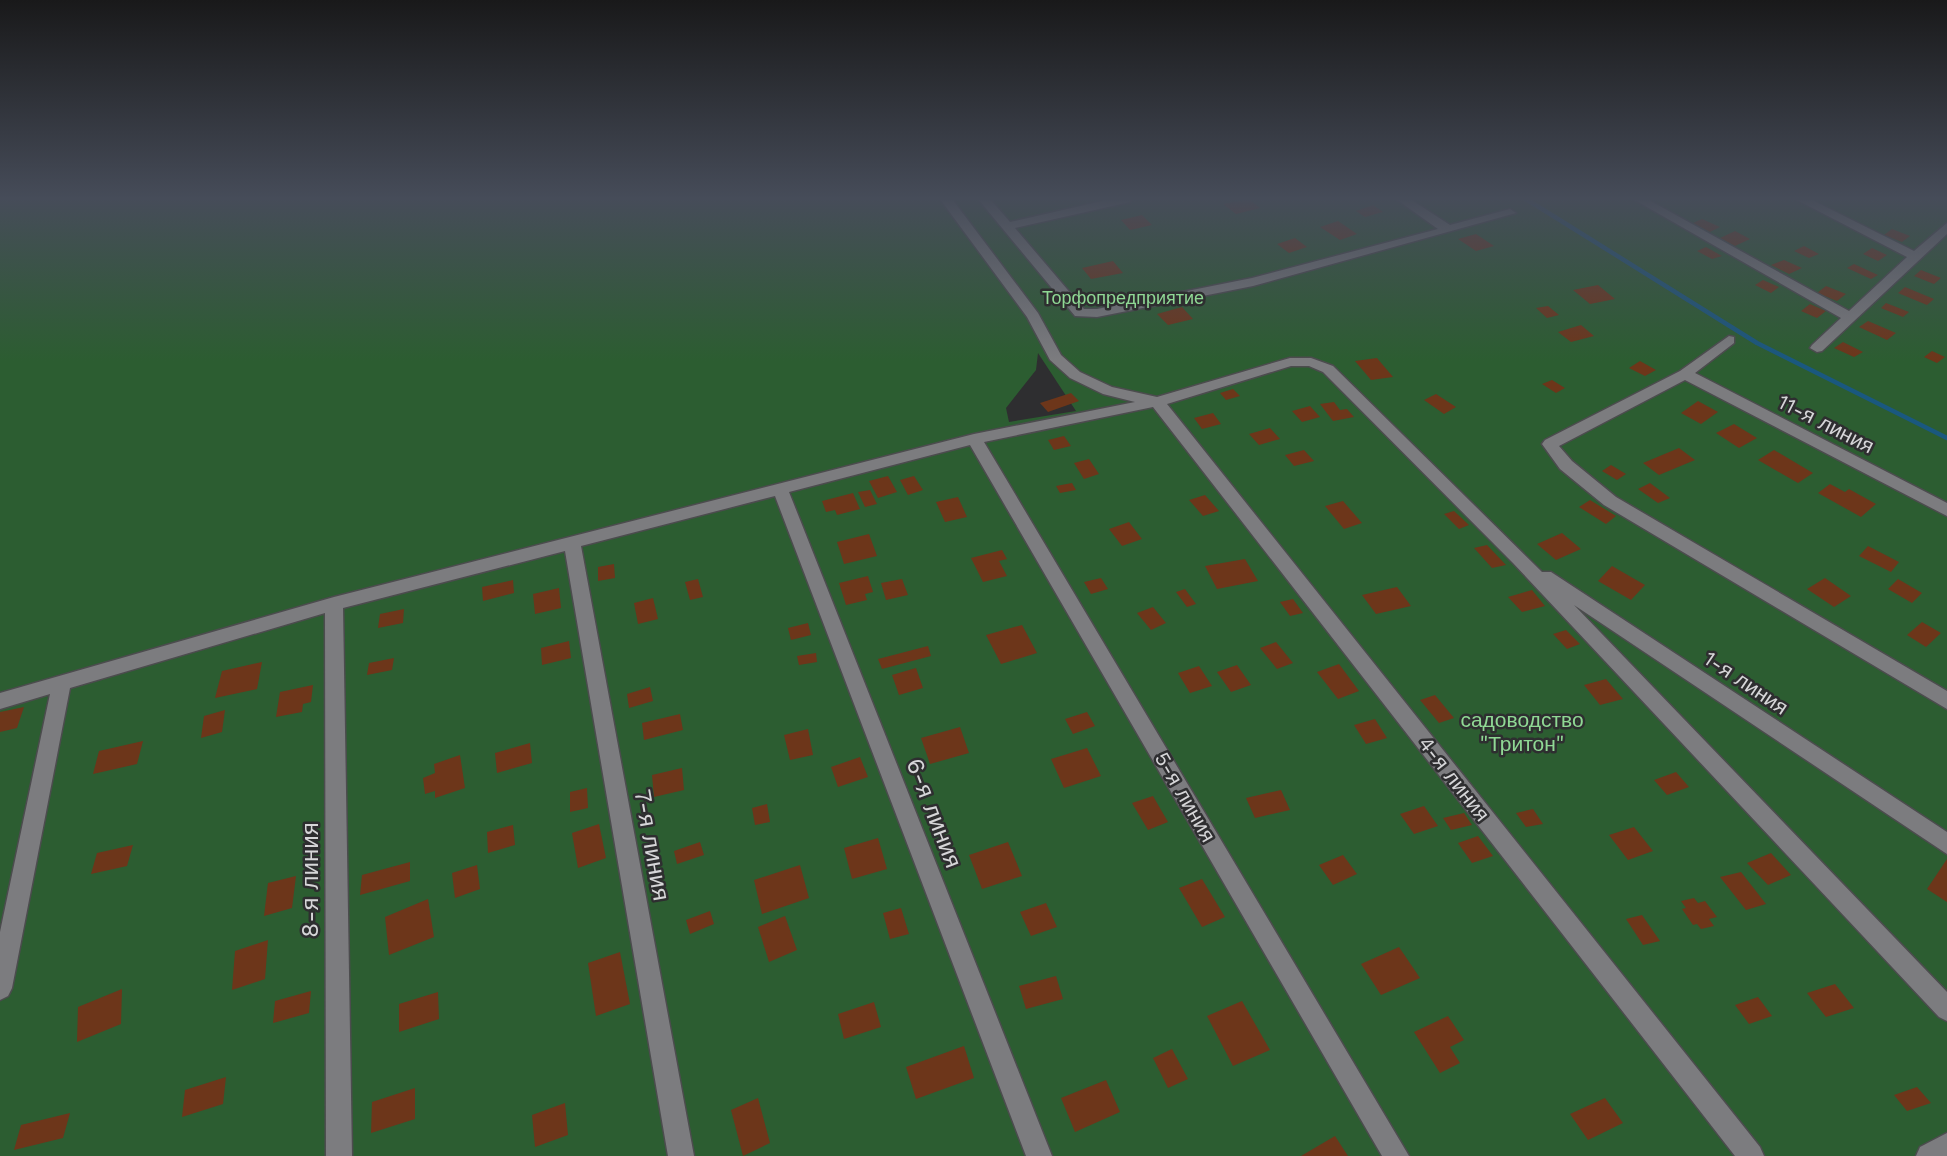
<svg xmlns="http://www.w3.org/2000/svg" width="1947" height="1156" font-family="'Work Sans',sans-serif">
<style>
.green{fill:#2c5d31;fill-rule:evenodd}
.lines{fill:none;stroke-linecap:round;stroke-linejoin:round}
.stream{stroke:#1a587f;stroke-width:4.5}
.building{fill:#6d361a}
.street-casing{stroke:#4c4c4e;stroke-width:3}
.street{fill:#7c7c7f;fill-rule:evenodd}
.labels{text-anchor:middle;stroke-width:5;stroke-linejoin:round;paint-order:stroke}
.far-park-label{font-size:18px;fill:#8fd894;stroke:#2e2e30}
.street-label{font-size:21px;fill:#d6d6d8;stroke:#2e2e30}
.park-label{font-size:21px;fill:#8fd894;stroke:#2e2e30}
.near-street-label{font-size:24px;fill:#d6d6d8;stroke:#2e2e30}
</style>
<rect width="100%" height="100%" fill="#2e2e30"/>
<path class="green" d="M0,199H1947V1156H0ZM1038,353L1076,411L1009,422L1006,408L1036,370Z"/>
<g class="lines">
<polyline class="stream" points="1526,199 1757,343 1947,438"/>
</g>
<g class="building">
<polygon points="1249,199 1260,208 1236,214 1223,204"/>
<polygon points="1373,205 1383,212 1365,217 1356,211"/>
<polygon points="1142,215 1152,225 1130,230 1121,220"/>
<polygon points="1702,219 1720,227 1710,232 1693,223"/>
<polygon points="1338,221 1357,234 1340,240 1320,227"/>
<polygon points="1892,229 1910,236 1902,242 1884,235"/>
<polygon points="1735,231 1750,239 1735,246 1720,238"/>
<polygon points="1476,234 1494,246 1476,251 1458,239"/>
<polygon points="1295,238 1307,247 1289,253 1277,244"/>
<polygon points="1804,246 1819,254 1809,258 1794,251"/>
<polygon points="1706,247 1722,256 1712,259 1697,251"/>
<polygon points="1872,248 1887,255 1878,261 1863,254"/>
<polygon points="1784,260 1802,268 1789,274 1771,265"/>
<polygon points="1113,261 1123,273 1091,279 1082,268"/>
<polygon points="1854,264 1878,275 1871,279 1847,268"/>
<polygon points="1921,270 1941,278 1934,284 1914,276"/>
<polygon points="1763,280 1779,287 1771,293 1755,285"/>
<polygon points="1598,285 1615,299 1590,304 1573,290"/>
<polygon points="1826,286 1846,294 1837,301 1817,293"/>
<polygon points="1905,287 1934,299 1927,305 1898,293"/>
<polygon points="1886,303 1909,312 1903,317 1881,308"/>
<polygon points="1810,304 1826,311 1817,318 1801,311"/>
<polygon points="1548,306 1559,315 1547,318 1536,308"/>
<polygon points="1182,307 1193,319 1168,325 1157,314"/>
<polygon points="1868,321 1896,333 1887,340 1859,327"/>
<polygon points="1581,325 1594,336 1571,342 1558,332"/>
<polygon points="1843,342 1863,352 1854,357 1834,348"/>
<polygon points="1932,351 1945,357 1937,363 1924,357"/>
<polygon points="1377,358 1393,377 1371,380 1355,361"/>
<polygon points="1640,361 1656,370 1645,376 1629,368"/>
<polygon points="1552,380 1565,388 1556,393 1542,384"/>
<polygon points="1233,389 1240,396 1226,400 1220,393"/>
<polygon points="1071,393 1079,401 1048,412 1040,403"/>
<polygon points="1436,394 1456,407 1444,414 1424,400"/>
<polygon points="1698,401 1718,412 1701,424 1681,413"/>
<polygon points="1334,402 1340,410 1347,409 1354,417 1333,421 1320,404"/>
<polygon points="1310,406 1320,417 1302,422 1292,411"/>
<polygon points="1213,413 1221,424 1202,429 1194,418"/>
<polygon points="1734,424 1757,438 1739,448 1716,433"/>
<polygon points="1270,428 1280,439 1259,445 1249,434"/>
<polygon points="1064,436 1071,446 1054,450 1048,440"/>
<polygon points="1679,448 1695,460 1659,475 1643,463"/>
<polygon points="1304,450 1314,461 1294,466 1285,455"/>
<polygon points="1774,450 1813,473 1798,483 1758,460"/>
<polygon points="1089,459 1099,474 1084,479 1074,463"/>
<polygon points="1611,465 1626,474 1617,480 1602,471"/>
<polygon points="888,476 897,492 878,498 869,481"/>
<polygon points="914,476 923,490 908,495 900,480"/>
<polygon points="1072,483 1076,490 1060,493 1056,486"/>
<polygon points="1650,483 1670,498 1658,503 1638,489"/>
<polygon points="1830,484 1845,492 1849,489 1876,504 1861,517 1818,493"/>
<polygon points="870,490 877,504 865,507 858,492"/>
<polygon points="853,493 860,509 837,515 835,510 826,512 822,501"/>
<polygon points="1205,495 1219,511 1203,516 1189,500"/>
<polygon points="958,497 967,517 945,522 936,502"/>
<polygon points="1590,500 1616,516 1606,524 1579,507"/>
<polygon points="1343,501 1362,523 1344,529 1325,506"/>
<polygon points="1454,511 1469,525 1459,529 1444,514"/>
<polygon points="1129,522 1142,539 1122,546 1109,529"/>
<polygon points="1562,533 1581,549 1556,560 1537,544"/>
<polygon points="869,534 877,556 844,564 837,542"/>
<polygon points="1487,545 1506,565 1492,568 1474,548"/>
<polygon points="1868,546 1899,562 1891,572 1859,556"/>
<polygon points="1002,550 1007,559 999,561 1007,576 983,582 971,558"/>
<polygon points="1245,559 1258,581 1217,589 1205,566"/>
<polygon points="614,564 615,578 598,581 598,567"/>
<polygon points="1612,566 1645,585 1631,600 1598,581"/>
<polygon points="868,576 873,592 865,594 867,600 846,605 839,583"/>
<polygon points="1101,578 1108,589 1091,594 1084,582"/>
<polygon points="1825,578 1851,596 1834,607 1807,589"/>
<polygon points="698,579 703,597 690,600 685,582"/>
<polygon points="902,579 908,595 886,600 881,583"/>
<polygon points="1898,579 1922,593 1912,603 1888,589"/>
<polygon points="513,580 514,593 483,601 482,587"/>
<polygon points="1397,587 1411,606 1376,614 1362,595"/>
<polygon points="559,588 561,608 535,614 533,594"/>
<polygon points="1185,589 1196,604 1187,607 1176,592"/>
<polygon points="1532,590 1545,606 1522,612 1508,597"/>
<polygon points="653,598 658,619 638,624 634,603"/>
<polygon points="1293,599 1303,613 1290,616 1280,602"/>
<polygon points="1153,607 1166,623 1151,630 1137,613"/>
<polygon points="404,609 403,623 378,628 380,614"/>
<polygon points="1922,622 1941,633 1926,647 1907,635"/>
<polygon points="808,623 811,635 791,640 788,628"/>
<polygon points="1022,625 1037,653 1001,664 986,635"/>
<polygon points="1566,630 1580,644 1567,649 1553,634"/>
<polygon points="569,641 571,658 542,665 541,648"/>
<polygon points="1276,642 1293,663 1277,669 1260,648"/>
<polygon points="928,646 931,656 882,669 878,659"/>
<polygon points="816,653 817,662 799,665 797,656"/>
<polygon points="394,658 392,670 367,675 369,663"/>
<polygon points="262,662 257,689 215,698 222,671"/>
<polygon points="1339,664 1359,691 1338,699 1317,672"/>
<polygon points="1237,665 1251,685 1231,692 1217,672"/>
<polygon points="1199,666 1212,686 1190,693 1178,673"/>
<polygon points="916,668 923,688 899,695 892,675"/>
<polygon points="1606,679 1623,699 1600,705 1584,685"/>
<polygon points="313,685 311,702 303,704 302,712 276,717 280,692"/>
<polygon points="650,687 653,701 629,708 627,694"/>
<polygon points="1435,695 1454,718 1439,723 1420,700"/>
<polygon points="24,707 17,728 0,732 0,712"/>
<polygon points="225,710 222,732 201,738 204,716"/>
<polygon points="1087,712 1095,726 1073,734 1065,719"/>
<polygon points="680,714 683,730 644,740 642,723"/>
<polygon points="1375,719 1387,738 1366,744 1354,725"/>
<polygon points="960,727 969,753 930,764 921,738"/>
<polygon points="808,729 813,755 790,760 784,735"/>
<polygon points="143,741 137,764 93,774 99,751"/>
<polygon points="530,743 532,763 497,773 495,753"/>
<polygon points="1087,748 1101,776 1064,788 1051,759"/>
<polygon points="460,755 465,788 435,798 435,791 425,794 423,778 435,773 434,764"/>
<polygon points="860,757 868,777 838,787 831,767"/>
<polygon points="682,768 684,790 654,797 652,775"/>
<polygon points="1676,772 1689,787 1667,795 1654,780"/>
<polygon points="587,788 588,808 570,812 570,792"/>
<polygon points="1281,790 1290,810 1255,818 1246,798"/>
<polygon points="1153,796 1168,822 1148,830 1132,803"/>
<polygon points="767,804 770,822 755,825 752,808"/>
<polygon points="1424,806 1438,826 1414,834 1400,814"/>
<polygon points="1533,809 1543,824 1526,827 1516,813"/>
<polygon points="1464,813 1472,825 1451,830 1443,818"/>
<polygon points="599,824 606,858 578,868 572,833"/>
<polygon points="513,825 515,845 488,853 487,832"/>
<polygon points="1634,827 1653,851 1628,860 1609,835"/>
<polygon points="1478,836 1493,856 1472,863 1458,843"/>
<polygon points="878,838 887,869 852,879 844,848"/>
<polygon points="700,842 704,855 677,864 674,851"/>
<polygon points="1008,842 1022,876 982,889 969,855"/>
<polygon points="133,845 127,866 91,874 97,853"/>
<polygon points="1771,853 1791,875 1768,885 1747,863"/>
<polygon points="1343,855 1357,874 1333,885 1319,865"/>
<polygon points="1947,859 1947,902 1927,889"/>
<polygon points="410,862 410,881 360,895 362,875"/>
<polygon points="477,865 480,889 455,898 452,873"/>
<polygon points="800,865 809,898 762,914 754,880"/>
<polygon points="1741,872 1766,904 1746,910 1720,877"/>
<polygon points="296,876 292,908 264,916 268,883"/>
<polygon points="1202,879 1225,917 1202,927 1179,888"/>
<polygon points="1694,898 1698,903 1705,901 1717,917 1709,919 1714,926 1701,929 1697,924 1693,925 1682,909 1686,908 1681,901"/>
<polygon points="428,899 434,937 389,955 385,917"/>
<polygon points="1046,903 1057,927 1031,936 1020,912"/>
<polygon points="901,908 909,934 890,939 883,913"/>
<polygon points="710,911 714,924 690,934 686,920"/>
<polygon points="1642,915 1660,941 1643,945 1626,919"/>
<polygon points="785,916 797,950 769,962 758,927"/>
<polygon points="268,940 265,979 232,990 235,951"/>
<polygon points="1399,947 1420,978 1381,995 1361,964"/>
<polygon points="620,952 630,1004 596,1016 588,963"/>
<polygon points="1056,976 1063,999 1026,1009 1019,986"/>
<polygon points="1835,984 1854,1008 1826,1017 1807,993"/>
<polygon points="122,989 121,1024 77,1042 78,1007"/>
<polygon points="311,991 309,1013 273,1023 275,1001"/>
<polygon points="438,992 439,1019 399,1032 399,1004"/>
<polygon points="1758,997 1772,1016 1749,1024 1735,1005"/>
<polygon points="1242,1001 1270,1050 1233,1066 1207,1016"/>
<polygon points="874,1002 881,1027 844,1039 838,1014"/>
<polygon points="1448,1016 1464,1040 1450,1047 1460,1063 1440,1073 1414,1032"/>
<polygon points="964,1046 974,1078 916,1099 906,1067"/>
<polygon points="1172,1049 1188,1079 1168,1088 1153,1058"/>
<polygon points="226,1077 223,1104 182,1117 185,1090"/>
<polygon points="1106,1080 1120,1112 1075,1132 1061,1098"/>
<polygon points="1917,1087 1931,1103 1907,1111 1894,1095"/>
<polygon points="415,1088 415,1119 371,1133 372,1102"/>
<polygon points="758,1098 770,1143 743,1156 731,1110"/>
<polygon points="1605,1098 1623,1123 1588,1140 1570,1114"/>
<polygon points="565,1103 568,1135 535,1147 532,1115"/>
<polygon points="70,1113 63,1138 14,1150 21,1125"/>
<polygon points="1335,1136 1348,1156 1301,1156"/>
</g>
<g class="lines">
<g class="street-casing">
<g id="street">
<polygon points="940,199 952,199 1038,313 1061,355 1080,372 1112,387 1157,397 1290,358 1311,358 1333,366 1542,572 1551,572 1947,832 1947,854 1574,605 1947,992 1947,1021 1939,1017 1513,563 1323,372 1309,366 1291,366 1167,404 1760,1147 1764,1156 1735,1156 1153,407 984,442 1409,1156 1382,1156 970,445 789,492 1052,1156 1026,1156 775,496 581,546 694,1156 668,1156 565,551 343,608 352,1156 326,1156 325,613 70,688 12,988 8,996 0,1000 0,932 50,694 0,709 0,693 334,597 974,434 1135,402 1103,394 1070,378 1050,360 1027,317"/>
<polygon points="978,199 990,199 1010,222 1111,199 1132,199 1130,202 1015,228 1084,309 1097,309 1252,278 1438,229 1396,199 1410,199 1450,225 1510,209 1516,213 1253,286 1097,317 1075,316"/>
<polygon points="1633,199 1647,199 1849,311 1907,257 1795,199 1810,199 1914,251 1947,223 1947,234 1822,351 1817,352 1810,348 1812,345 1841,318"/>
<polygon points="1729,336 1734,337 1734,343 1695,373 1947,503 1947,516 1685,380 1559,446 1572,461 1616,497 1947,691 1947,709 1604,505 1560,469 1542,444 1545,440 1680,371"/>
<polygon points="1947,1133 1947,1156 1916,1156 1920,1147"/>
</g>
</g>
<use href="#street" class="street"/>
</g>
<linearGradient id="sky" x2="0" y2="1"><stop stop-color="#19191a"/><stop offset="0.55" stop-color="#464c59"/><stop offset="1" stop-color="#464c59" stop-opacity="0"/></linearGradient>
<rect width="1947" height="361" fill="url(#sky)"/>
<g class="labels">
<g class="far-park-label">
<text x="1123" y="304">Торфопредприятие</text>
</g>
<g class="street-label">
<text transform="translate(1826 424) rotate(27)" y="7">11-я линия</text>
<text transform="translate(1746 683) rotate(34)" y="7">1-я линия</text>
<text transform="translate(1454 779) rotate(52)" y="7">4-я линия</text>
<text transform="translate(1185 797) rotate(60)" y="7">5-я линия</text>
</g>
<g class="park-label">
<text x="1522" y="727">садоводство<tspan x="1522" dy="24">"Тритон"</tspan></text>
</g>
<g class="near-street-label">
<text transform="translate(934 813) rotate(69)" y="8">6-я линия</text>
<text transform="translate(652 845) rotate(80)" y="8">7-я линия</text>
<text transform="translate(310 880) rotate(-90)" y="8">8-я линия</text>
</g>
</g>
</svg>
